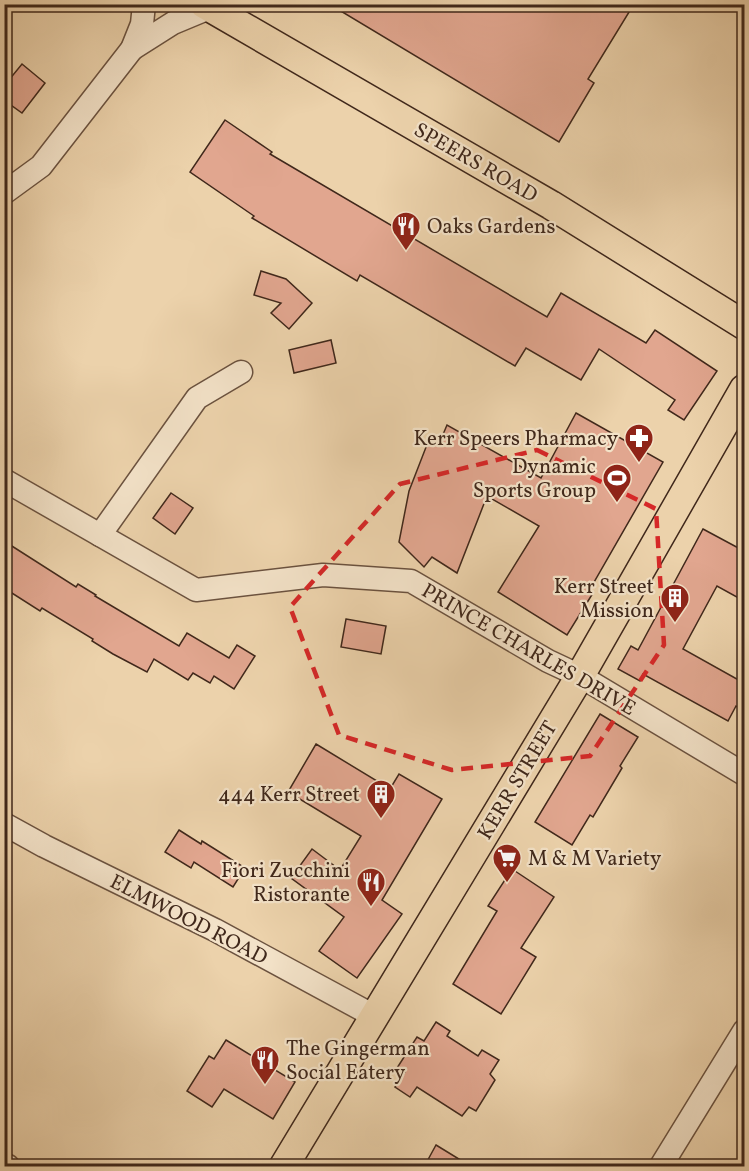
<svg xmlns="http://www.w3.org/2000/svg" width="749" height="1171" font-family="Vollkorn,serif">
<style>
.building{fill:#e1a68f;stroke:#40281b;stroke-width:1.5}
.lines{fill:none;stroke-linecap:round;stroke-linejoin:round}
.minor-casing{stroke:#6b523f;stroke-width:25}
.major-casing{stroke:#40281b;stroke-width:31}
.minor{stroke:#f3e2c8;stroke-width:22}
.major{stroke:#ecd2ab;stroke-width:28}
.marked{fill:none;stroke:#d62828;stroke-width:4.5;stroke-dasharray:12 8;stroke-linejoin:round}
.labels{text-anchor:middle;stroke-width:4.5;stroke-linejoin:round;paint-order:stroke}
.street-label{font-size:21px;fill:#40281b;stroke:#f3e2c8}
.poi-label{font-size:21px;fill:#40281b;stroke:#f3e2c8;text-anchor:end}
</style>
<rect width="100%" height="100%" fill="#ecd2ab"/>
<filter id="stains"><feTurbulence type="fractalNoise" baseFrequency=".00333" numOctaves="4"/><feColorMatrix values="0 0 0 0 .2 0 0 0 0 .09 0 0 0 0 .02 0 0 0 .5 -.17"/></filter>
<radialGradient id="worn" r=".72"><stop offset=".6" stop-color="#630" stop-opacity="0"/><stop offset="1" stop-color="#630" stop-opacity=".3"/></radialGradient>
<g class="building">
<polygon points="329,4 634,4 588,79 594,83 559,142"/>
<polygon points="22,64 45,83 22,113 4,100 4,86"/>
<polygon points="225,120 272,152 270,154 547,317 561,293 646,343 655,330 717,371 684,420 668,410 675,400 599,349 581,380 526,348 515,366 360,275 357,281 252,218 254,216 190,172"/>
<polygon points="261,271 286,279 312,303 289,329 271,313 281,303 254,295"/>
<polygon points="331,340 336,363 294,373 289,350"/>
<polygon points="576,413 663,462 589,591 593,593 567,635 498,592 539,526 487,496 457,573 432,557 424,567 399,542 409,491 428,442 439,444 447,425 541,478"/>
<polygon points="171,493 193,508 175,534 153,518"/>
<polygon points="703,529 744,551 744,601 717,586 683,649 744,683 744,711 736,706 728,721 643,674 640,681 618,669 631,646 638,650"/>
<polygon points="4,541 76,587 78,584 96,595 95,596 179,646 187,633 229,658 237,645 255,656 234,689 214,676 210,683 193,673 188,680 154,659 147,672 113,654 92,641 93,639 42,608 40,611 4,588"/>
<polygon points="346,619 386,626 381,654 341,647"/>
<polygon points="600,714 638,737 620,766 622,768 593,817 590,815 572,845 535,822"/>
<polygon points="316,744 390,789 399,774 442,799 382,900 402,914 357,978 319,951 344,917 291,878 312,849 340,870 361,836 288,792"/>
<polygon points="179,830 201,844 202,841 245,868 233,887 194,862 191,868 165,852"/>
<polygon points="512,869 554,897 521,948 536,957 501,1014 453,984 497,911 488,906"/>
<polygon points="436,1022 450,1031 447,1036 478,1056 482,1050 499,1060 490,1074 495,1080 476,1111 469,1107 462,1116 417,1087 410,1097 395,1087 405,1072 397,1068 417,1037 424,1041"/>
<polygon points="226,1040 295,1082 273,1119 224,1089 212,1107 187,1091 209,1056 214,1059"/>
<polygon points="436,1145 472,1167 424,1167"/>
</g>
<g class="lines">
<g class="minor-casing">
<g id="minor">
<polyline points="132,49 173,23 209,8"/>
<polyline points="4,193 41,166 132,49 142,24 144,4"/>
<polyline points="4,480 196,590 323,575 411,581 548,661 580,676 744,774"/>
<polyline points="100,535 197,398 241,372"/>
<polyline points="4,824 44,846 215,930 374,1016"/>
<polyline points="4,1164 8,1166"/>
<polyline points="661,1166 744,1031"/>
</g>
</g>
<g class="major-casing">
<g id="major">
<polyline points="204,4 551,205 744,325"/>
<polyline points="284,1166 580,676 744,389"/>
</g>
</g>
<use href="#minor" class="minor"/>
<use href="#major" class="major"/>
</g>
<path class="marked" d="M537,450L656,509L664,645L590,756L452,770L339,735L290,607L400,484Z"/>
<defs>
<g id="restaurant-pin" transform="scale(1.5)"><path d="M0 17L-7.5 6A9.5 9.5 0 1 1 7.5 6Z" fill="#8f2418" stroke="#f3e2c8"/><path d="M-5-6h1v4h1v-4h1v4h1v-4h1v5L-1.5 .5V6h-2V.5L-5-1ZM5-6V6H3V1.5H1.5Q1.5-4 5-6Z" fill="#fff"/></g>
<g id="pharmacy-pin" transform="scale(1.5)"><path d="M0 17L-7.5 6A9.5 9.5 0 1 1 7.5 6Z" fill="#8f2418" stroke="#f3e2c8"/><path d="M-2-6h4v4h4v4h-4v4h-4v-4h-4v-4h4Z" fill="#fff"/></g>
<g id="stadium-pin" transform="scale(1.5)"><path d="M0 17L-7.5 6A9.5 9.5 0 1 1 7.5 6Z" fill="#8f2418" stroke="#f3e2c8"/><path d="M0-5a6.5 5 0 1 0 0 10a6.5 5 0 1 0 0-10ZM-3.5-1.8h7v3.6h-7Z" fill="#fff"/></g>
<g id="building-pin" transform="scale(1.5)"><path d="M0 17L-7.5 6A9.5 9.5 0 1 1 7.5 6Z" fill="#8f2418" stroke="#f3e2c8"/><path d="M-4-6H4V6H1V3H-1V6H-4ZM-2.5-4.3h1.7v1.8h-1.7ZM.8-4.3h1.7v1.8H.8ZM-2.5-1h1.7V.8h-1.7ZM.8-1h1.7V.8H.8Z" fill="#fff"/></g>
<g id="supermarket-pin" transform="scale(1.5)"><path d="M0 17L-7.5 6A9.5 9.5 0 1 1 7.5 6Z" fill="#8f2418" stroke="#f3e2c8"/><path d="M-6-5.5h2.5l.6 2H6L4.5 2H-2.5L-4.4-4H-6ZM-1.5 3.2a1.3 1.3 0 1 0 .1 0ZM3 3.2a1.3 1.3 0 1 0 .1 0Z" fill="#fff"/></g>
</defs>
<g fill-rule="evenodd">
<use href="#restaurant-pin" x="406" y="226"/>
<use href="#pharmacy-pin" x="639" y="438"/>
<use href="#stadium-pin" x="617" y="478"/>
<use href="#building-pin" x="675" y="598"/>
<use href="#building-pin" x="381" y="794"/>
<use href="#supermarket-pin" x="507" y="858"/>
<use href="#restaurant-pin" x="371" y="882"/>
<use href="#restaurant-pin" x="265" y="1060"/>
</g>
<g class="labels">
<g class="street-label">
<text transform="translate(476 162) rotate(30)" y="7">SPEERS ROAD</text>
<text transform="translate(529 649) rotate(30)" y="7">PRINCE CHARLES DRIVE</text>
<text transform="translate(517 780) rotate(-59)" y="7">KERR STREET</text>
<text transform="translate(189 919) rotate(27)" y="7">ELMWOOD ROAD</text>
</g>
<g class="poi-label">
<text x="427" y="233" text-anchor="start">Oaks Gardens</text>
<text x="618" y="445">Kerr Speers Pharmacy</text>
<text x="596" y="473">Dynamic<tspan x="596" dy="24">Sports Group</tspan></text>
<text x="654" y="593">Kerr Street<tspan x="654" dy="24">Mission</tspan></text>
<text x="360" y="801">444 Kerr Street</text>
<text x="528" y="865" text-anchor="start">M &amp; M Variety</text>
<text x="350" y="877">Fiori Zucchini<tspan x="350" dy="24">Ristorante</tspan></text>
<text x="286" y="1055" text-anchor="start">The Gingerman<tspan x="286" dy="24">Social Eatery</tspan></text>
</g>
</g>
<rect width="749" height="1171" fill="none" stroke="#ecd2ab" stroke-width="24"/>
<rect x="6" y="6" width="737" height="1159" fill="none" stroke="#40281b" stroke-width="3"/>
<rect x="12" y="12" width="725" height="1147" fill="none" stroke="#40281b" stroke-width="1.5"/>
<rect width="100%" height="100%" filter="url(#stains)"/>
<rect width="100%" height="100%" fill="url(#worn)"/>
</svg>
